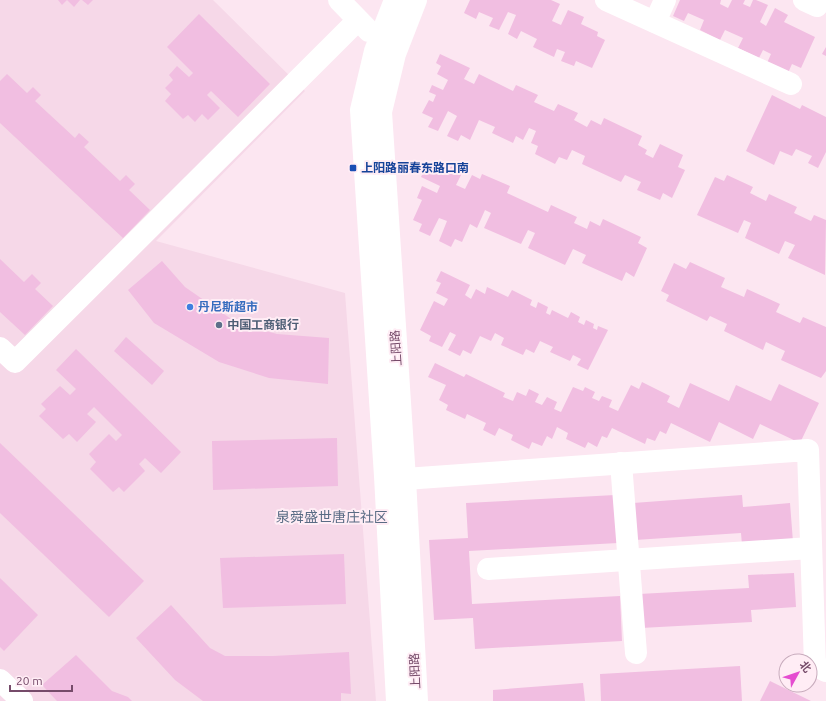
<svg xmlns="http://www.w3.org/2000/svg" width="826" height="701" font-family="Ubuntu,'Noto Sans SC',sans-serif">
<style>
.residential{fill:#f6d8e8}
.building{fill:#f1bee1}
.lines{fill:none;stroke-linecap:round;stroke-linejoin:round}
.minor{stroke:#fff;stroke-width:22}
.transit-dot{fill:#1a4fb4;stroke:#ffedf5;stroke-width:1.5}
.shop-dot{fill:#3f7fe0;stroke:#ffedf5;stroke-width:1.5}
.service-dot{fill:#5c6f8a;stroke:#ffedf5;stroke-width:1.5}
.labels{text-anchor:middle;stroke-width:4;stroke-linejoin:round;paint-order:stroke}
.transit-label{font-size:12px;font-weight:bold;fill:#164399;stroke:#ffedf5;text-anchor:start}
.shop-label{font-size:12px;font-weight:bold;fill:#366cbe;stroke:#ffedf5;text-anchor:start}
.service-label{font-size:12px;font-weight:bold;fill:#4e5e75;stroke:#ffedf5;text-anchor:start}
.street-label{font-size:12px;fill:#764b6a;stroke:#ffedf5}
.quarter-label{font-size:14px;fill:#5a6c85;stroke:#ffedf5}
</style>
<rect width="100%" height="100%" fill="#fce6f1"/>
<polygon class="residential" points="0,0 213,0 305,91 156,241 345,293 376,701 0,701"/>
<g class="building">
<polygon points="58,0 67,0 62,5"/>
<polygon points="67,0 80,0 74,7"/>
<polygon points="82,0 93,0 88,5"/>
<polygon points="470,0 551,0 560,4 552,21 561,25 568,10 584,17 581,24 598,32 597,36 605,40 592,68 576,61 574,66 561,61 565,52 557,49 554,57 533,47 537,39 521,31 517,39 508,34 516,15 508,12 499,30 489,26 493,18 479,12 476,19 464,13"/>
<polygon points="680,0 721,0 720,4 728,8 732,0 745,0 743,4 750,7 753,0 756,0 768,5 760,22 766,26 775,8 788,15 784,22 815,37 801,68 792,64 788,73 767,63 771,54 763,50 759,58 738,48 743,38 725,30 720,40 700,30 704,20 688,13 684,21 673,16"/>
<polygon points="199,14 270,84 238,117 211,91 207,95 220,108 208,120 202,114 195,122 188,115 183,119 165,101 171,94 165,88 173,80 169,75 177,66 189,77 193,73 167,47"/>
<polygon points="826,47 826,56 822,54"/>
<polygon points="440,54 470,68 464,79 474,84 479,74 513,91 516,85 538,95 534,102 554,111 558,104 578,113 574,120 587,127 591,120 601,125 604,118 642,136 638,145 647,150 645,154 653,158 660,144 683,155 678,167 685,170 672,198 663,193 660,200 637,190 641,182 625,175 621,182 582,164 585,156 572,150 567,160 559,157 555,164 535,154 538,146 531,143 536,131 529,128 523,140 516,136 513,143 492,133 495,127 479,120 470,140 461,135 458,141 447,136 457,116 448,111 438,131 428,127 433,118 422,113 429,100 433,102 436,95 429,92 432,85 443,90 448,80 437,74 441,66 436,63"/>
<polygon points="7,74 27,93 33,87 41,95 35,101 75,138 79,133 89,142 84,147 120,181 126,175 135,184 129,190 150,210 123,238 0,123 0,81"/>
<polygon points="772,95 800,109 802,105 826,117 826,152 818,168 808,163 812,156 796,149 792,156 780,151 774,165 746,151"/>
<polygon points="427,165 447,175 451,166 463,171 456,185 465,189 472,175 480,179 482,174 510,186 507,193 548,212 551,205 577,217 574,223 587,229 590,221 600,226 603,219 641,237 638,243 647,248 634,277 626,272 622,281 582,263 586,255 573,249 565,265 528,248 535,233 528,230 521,244 484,228 491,213 485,210 477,228 470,224 462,242 455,239 451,247 439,241 447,221 439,218 430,236 419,231 422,224 413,220 422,200 417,198 422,186 437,193 440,186 421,177"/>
<polygon points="727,175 753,187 750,193 766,201 769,194 797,207 794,213 811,221 814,215 826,220 825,275 788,258 795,245 785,241 779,254 745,238 751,223 744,220 738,233 697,215 715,177 724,181"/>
<polygon points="0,259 24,282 32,274 41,283 35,289 53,306 25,335 0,312"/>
<polygon points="162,261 185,287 237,323 277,334 329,338 328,384 269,378 219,362 154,323 128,290"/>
<polygon points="690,262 725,278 721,287 744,297 747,289 780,304 776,312 800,323 803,317 826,327 826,371 821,378 781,360 785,351 766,342 763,350 724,331 727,324 710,316 707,321 666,301 669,295 661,291 674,263 686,269"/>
<polygon points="441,271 470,285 465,295 471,299 476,289 485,294 487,287 508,297 512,290 532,300 530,305 536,308 538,302 548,307 546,313 550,315 552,310 568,318 571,312 580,317 578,322 584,325 586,320 594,324 593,328 597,330 598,326 608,330 588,370 577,365 581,359 573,355 570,361 550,352 553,347 540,341 534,353 526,349 523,355 501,345 504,338 495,333 491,341 480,336 471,354 463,350 460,356 448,350 456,335 450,332 442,347 429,341 431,336 420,330 434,301 444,306 448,299 436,293 441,283 436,281"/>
<polygon points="126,337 164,371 152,385 114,351"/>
<polygon points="76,349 181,452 161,473 145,458 139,464 145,471 124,492 119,487 113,492 90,469 96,462 89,454 109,434 116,441 122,435 94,407 87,414 96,422 77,442 69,434 63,439 39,416 46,409 41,404 60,386 70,395 76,389 56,370"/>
<polygon points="435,363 464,377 466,374 505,393 503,397 513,401 517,392 526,396 529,389 539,394 535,402 542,405 547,397 557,402 554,409 561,412 573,387 583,391 585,387 595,392 592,398 599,401 602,396 612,400 609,407 618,411 631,385 639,389 642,382 670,396 667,402 679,408 690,383 729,401 736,385 771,401 779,384 819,403 800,443 760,424 753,439 719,422 710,442 671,423 666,434 660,431 655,441 647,438 645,444 612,428 607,438 602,436 597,447 588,442 585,448 566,439 568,433 557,427 552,439 547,436 542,446 532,442 529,449 511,440 513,435 499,428 495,436 483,430 486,423 467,414 465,419 446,410 448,405 439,400 446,385 428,377"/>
<polygon points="337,438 338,486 213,490 212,441"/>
<polygon points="0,443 144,581 109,617 0,513"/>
<polygon points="615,495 618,543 469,551 472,604 620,596 622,641 475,649 473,618 434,620 429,540 468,538 466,503"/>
<polygon points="742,495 743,507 790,503 793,542 742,545 741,533 635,540 633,503"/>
<polygon points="344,554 346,604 223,608 220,558"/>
<polygon points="794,573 796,607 751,610 752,622 641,628 639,594 749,588 748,575"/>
<polygon points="0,578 38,615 4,651 0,647"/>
<polygon points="171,605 210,648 225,656 273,656 349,652 351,694 341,693 341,701 203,701 175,680 136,638"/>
<polygon points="76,655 112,691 128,697 132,701 57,701 42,685"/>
<polygon points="740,666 742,701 601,701 600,674"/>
<polygon points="770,681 811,701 760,701"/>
<polygon points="583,683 585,701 493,701 493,690"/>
</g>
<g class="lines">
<g class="minor">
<polyline points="339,0 369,31"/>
<polyline points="395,0 375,51 361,110 385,476 397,701"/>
<polyline points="416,0 395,54 381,112 405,479 417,701"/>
<polyline points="606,0 791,84"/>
<polyline points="804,0 817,6 820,0"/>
<polyline points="655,22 665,0"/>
<polyline points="0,348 15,362 358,20"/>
<polyline points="621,463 636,653"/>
<polyline points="405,479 808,450 815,665 826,671"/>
<polyline points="488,569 811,548"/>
<polyline points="0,680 22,701"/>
</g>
</g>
<rect class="transit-dot" x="349" y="164" width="8" height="8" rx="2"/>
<circle class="shop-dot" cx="190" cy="307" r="4"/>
<circle class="service-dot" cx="219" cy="325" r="4"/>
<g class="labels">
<g class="transit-label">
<text x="361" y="172">上阳路丽春东路口南</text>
</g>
<g class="shop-label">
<text x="198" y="311">丹尼斯超市</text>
</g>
<g class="service-label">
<text x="227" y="329">中国工商银行</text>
</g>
<g class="street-label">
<text transform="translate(396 348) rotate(-94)" y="4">上阳路</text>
<text transform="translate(415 671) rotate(-93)" y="4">上阳路</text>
</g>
<g class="quarter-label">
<text x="332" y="522">泉舜盛世唐庄社区</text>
</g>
</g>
<g transform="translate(798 673) rotate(50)"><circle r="19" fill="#ffedf5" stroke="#c8acbd"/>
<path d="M0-3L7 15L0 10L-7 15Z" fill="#e54dd0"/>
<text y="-6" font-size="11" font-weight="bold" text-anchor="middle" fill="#764b6a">北</text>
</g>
<path d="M10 685v6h62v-6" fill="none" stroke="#764b6a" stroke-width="2"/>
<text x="16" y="685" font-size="12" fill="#764b6a" stroke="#ffedf5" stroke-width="3" paint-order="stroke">20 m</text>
</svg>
